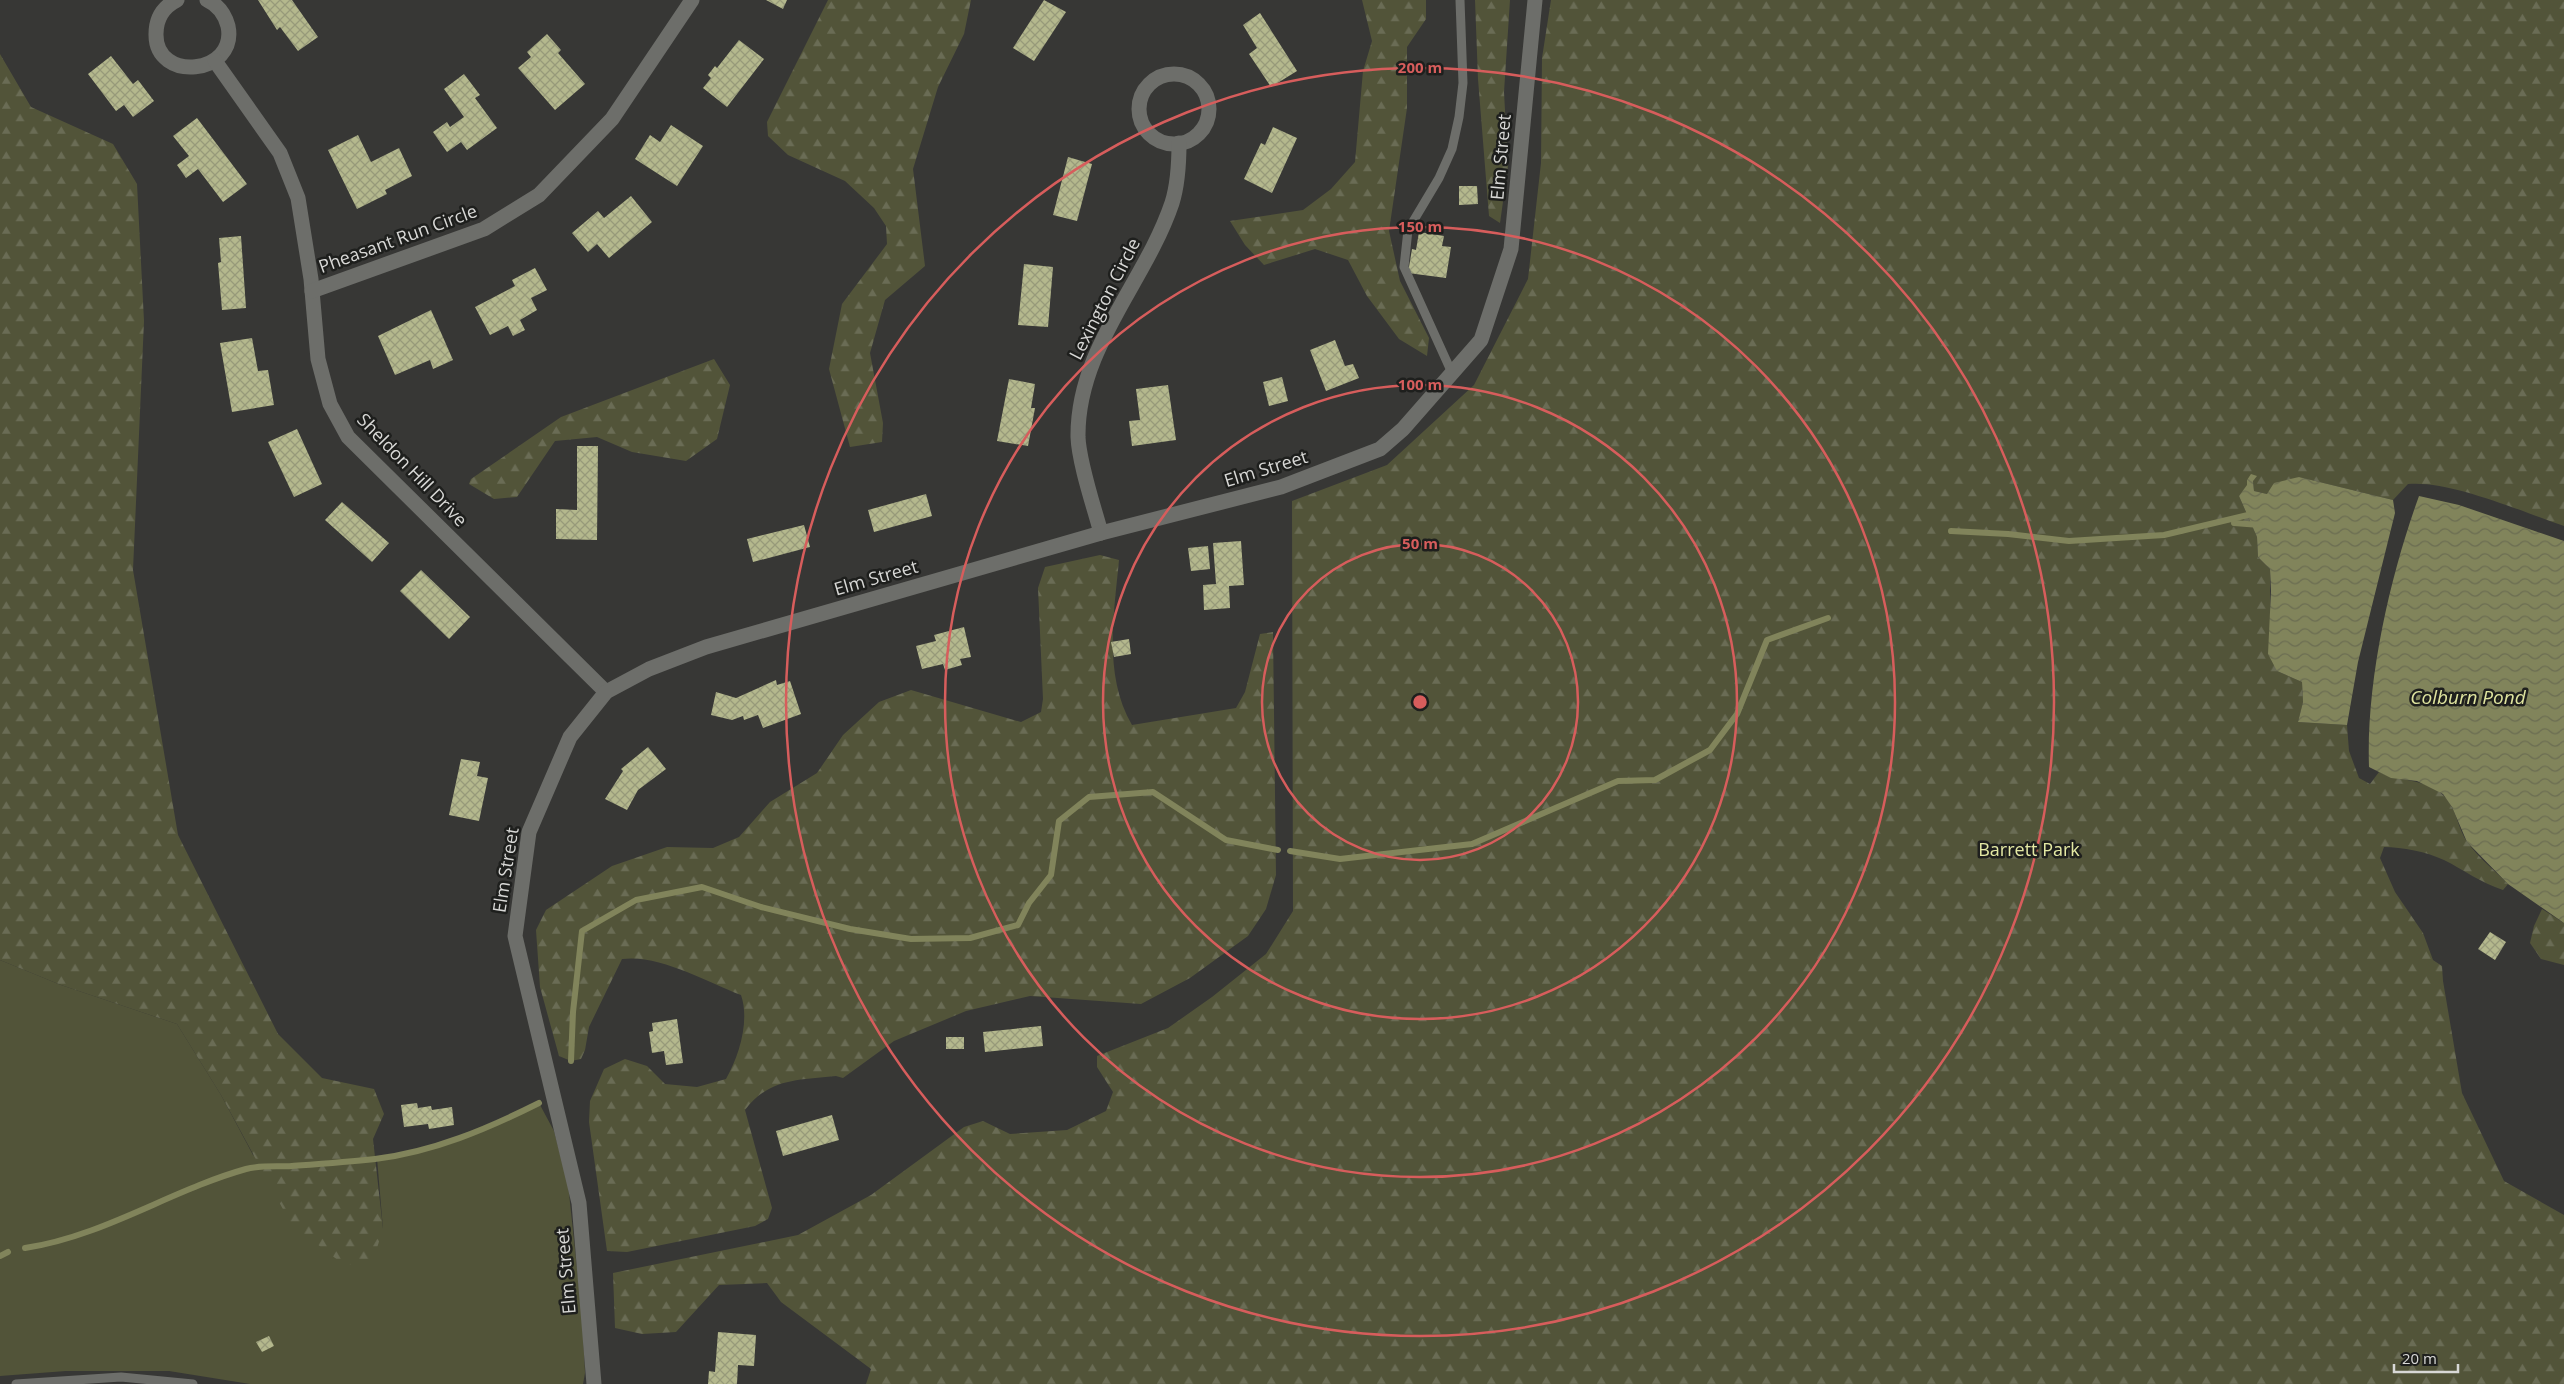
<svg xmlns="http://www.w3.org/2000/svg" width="2564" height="1384" font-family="'Open Sans',sans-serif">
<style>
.green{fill:#525439}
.forest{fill:url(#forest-firs)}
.water{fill:url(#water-waves)}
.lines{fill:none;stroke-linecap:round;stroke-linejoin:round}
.stream{stroke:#81845b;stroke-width:6}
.building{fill:url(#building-cross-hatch)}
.lane{stroke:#6d6e6a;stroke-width:9}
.street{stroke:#6d6e6a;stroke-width:15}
.ring{fill:none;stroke:#d75d5c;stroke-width:2.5}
.labels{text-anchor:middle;stroke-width:5;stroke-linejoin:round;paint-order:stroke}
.street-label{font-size:18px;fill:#d8d8d6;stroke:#1e1f1d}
.park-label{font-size:18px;fill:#e4e9a4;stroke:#1e1f1d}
.water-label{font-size:19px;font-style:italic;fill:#dfe49f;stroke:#1e1f1d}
.centre{fill:#d75d5c;stroke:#1e1f1d;stroke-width:2.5}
.ring-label{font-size:15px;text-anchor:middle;font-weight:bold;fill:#d75d5c;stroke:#1e1f1d;stroke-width:5;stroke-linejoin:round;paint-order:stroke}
</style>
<defs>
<pattern id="forest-firs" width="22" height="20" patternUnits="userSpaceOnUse" patternTransform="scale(1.25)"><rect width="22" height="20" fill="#525439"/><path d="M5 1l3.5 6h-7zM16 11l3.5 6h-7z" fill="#6a6c55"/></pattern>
<pattern id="water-waves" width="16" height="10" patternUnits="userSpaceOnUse" patternTransform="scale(1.25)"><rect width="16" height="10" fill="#81845b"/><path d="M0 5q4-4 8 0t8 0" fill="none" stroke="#6b6d52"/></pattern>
<pattern id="building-cross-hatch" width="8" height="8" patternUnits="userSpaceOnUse" patternTransform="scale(1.25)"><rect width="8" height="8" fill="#b4b88d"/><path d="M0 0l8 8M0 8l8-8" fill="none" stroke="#979a7a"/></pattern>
</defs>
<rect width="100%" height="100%" fill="#373735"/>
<polygon class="green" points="0,960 61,985 177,1024 221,1095 253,1155 383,1229 377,1158 441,1145 539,1103 554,1131 568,1184 582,1315 585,1373 583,1384 250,1384 169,1371 66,1371 0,1376"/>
<g class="forest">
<polygon points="828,0 971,0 964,34 938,87 913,169 925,266 885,300 870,353 883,423 882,442 850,447 829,369 842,304 887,244 886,226 874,208 845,181 788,155 768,136 767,122"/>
<polygon points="1362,0 1426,0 1426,19 1407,47 1407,108 1389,231 1400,281 1429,338 1427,356 1399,339 1367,296 1348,260 1315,249 1264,265 1245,245 1230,221 1303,210 1331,189 1355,162 1363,71 1372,41"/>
<polygon points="1475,0 1510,0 1504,92 1508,166 1500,223 1489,216 1478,79"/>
<path d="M1551,0H2564V526C2523,512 2450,480 2408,484L2393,500L2299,477L2267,494L2254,491L2253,481L2239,496L2257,537L2258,557L2270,569V622L2277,671L2302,682L2303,702L2298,722L2347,725L2349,751L2359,778L2370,784L2379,772C2399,782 2425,778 2443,795C2457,808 2457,828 2468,843C2479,858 2495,871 2508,884L2503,890C2481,883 2464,870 2444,860C2427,852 2402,847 2384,847L2380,858L2395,892L2423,933L2433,960L2442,966L2443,981L2462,1093L2504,1181L2564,1215V1384H866L871,1369L781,1302L767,1283L719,1285L676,1332L642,1334L615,1328L613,1273L798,1235L871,1195L964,1127L983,1121L1010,1134L1067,1130L1106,1111L1113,1092L1097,1067V1056L1168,1028L1212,997L1266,954L1293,911L1292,501L1387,465L1474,385L1528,279L1541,163L1542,58Z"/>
<polygon points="0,54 31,107 113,144 137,184 144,321 133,570 178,835 278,1034 322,1078 374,1089 384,1114 373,1139 383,1229 370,1270 339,1261 291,1224 221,1095 177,1024 61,985 0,960"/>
<polygon points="714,359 730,385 717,439 686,461 632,452 597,437 555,441 517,497 494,499 469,484 471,479 561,417"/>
<path d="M1100,555L1119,560C1114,614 1103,675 1132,725L1236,708L1245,692L1260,634L1273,632L1276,875L1266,909L1248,936L1190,978L1141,1004L1030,996L966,1011L894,1041L843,1078L836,1076C799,1080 769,1078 745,1110L772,1208L768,1219L755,1226L627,1252L607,1251L589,1122L590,1101L604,1069L625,1059L647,1066L665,1084L697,1087L726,1079C739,1056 750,1021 741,995C707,982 659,954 622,959L589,1027L585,1050L581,1059L571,1061L559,1056L540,987L536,930L546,910L612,866L667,847L713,848L739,837L770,802L817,773L843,735L879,702L911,690L1021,722L1041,712L1043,699L1038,588L1045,567Z"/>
<polygon points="2542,909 2564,923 2564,965 2541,959 2530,943 2534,926"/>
</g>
<g class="water">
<polygon points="2251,474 2257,476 2253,481 2254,491 2267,494 2274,483 2299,477 2393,500 2395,513 2358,662 2347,725 2298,722 2303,702 2302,682 2277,671 2268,654 2271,591 2270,569 2258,557 2257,537 2239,496 2247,485 2247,480"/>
<path d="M2419,496L2459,505L2564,541V923L2508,884L2467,842L2452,807L2443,794L2417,781L2391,778L2369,767C2366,681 2390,576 2419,496Z"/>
</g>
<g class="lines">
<g class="stream">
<polyline points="2234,523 2260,525"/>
<polyline points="1951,531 2008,534 2069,541 2164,535 2248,515"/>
<polyline points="1290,851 1340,859 1472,844 1618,781 1655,780 1710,750 1737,714 1767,640 1828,618"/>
<polyline points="571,1061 573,1012 582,931 636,900 702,887 761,907 850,929 911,939 970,938 1018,925 1029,903 1051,875 1059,821 1089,797 1153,792 1226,840 1278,850"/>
<path d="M25,1248C104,1236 171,1190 246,1169C260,1165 277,1167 292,1166C319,1164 347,1162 375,1159C433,1152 487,1129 539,1103"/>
<polyline points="0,1256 8,1252"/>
</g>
</g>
<g class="building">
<polygon points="258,0 292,0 318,37 298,51 280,27 277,30"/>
<polygon points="766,0 787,0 783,9"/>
<polygon points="1044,0 1066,12 1034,61 1013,48"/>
<polygon points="1260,13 1297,71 1271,87 1249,54 1257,48 1243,25"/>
<polygon points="547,34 561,50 558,53 585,84 555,110 518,68 531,57 527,52"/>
<polygon points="739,40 764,59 727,107 703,88 711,78 708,75 715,66 717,68"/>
<polygon points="111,56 133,84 138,80 154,101 133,117 124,105 116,111 88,74"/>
<polygon points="464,74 480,95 475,98 497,128 467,150 461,142 447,152 433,132 447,122 450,127 464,117 444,89"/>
<polygon points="197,118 247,184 223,202 198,169 186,178 177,165 189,156 173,136"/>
<polygon points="671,125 703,146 677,186 635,159 650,135 660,142"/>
<polygon points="1273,127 1297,138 1272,193 1244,179 1261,143 1265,145"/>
<polygon points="358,135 371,162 399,148 412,176 385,190 387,194 357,209 328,150"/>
<polygon points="1068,157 1092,164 1077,221 1053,215"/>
<polygon points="1459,186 1477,186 1478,204 1459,205"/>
<polygon points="631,196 652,222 609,258 597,244 588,252 572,233 598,211 604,218"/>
<polygon points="1419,232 1444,236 1442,246 1451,247 1446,278 1408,273 1412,249 1416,250"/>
<polygon points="241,236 246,308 222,310 218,263 221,262 219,238"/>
<polygon points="1024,264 1053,267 1048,327 1018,325"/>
<polygon points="535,268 547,290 531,298 537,310 520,320 525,330 513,336 508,326 490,335 475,307 515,286 512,280"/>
<polygon points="431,310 453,360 433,369 430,360 395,375 378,336"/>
<polygon points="252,338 258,371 268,370 274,405 232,412 220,343"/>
<polygon points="1335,340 1345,366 1353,364 1359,378 1326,391 1310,350"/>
<polygon points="1282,377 1288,401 1269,406 1263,382"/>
<polygon points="1009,379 1035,384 1031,408 1035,408 1028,446 997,441"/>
<polygon points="1168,385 1176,440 1132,446 1129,421 1140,420 1136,389"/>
<polygon points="297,429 322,484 294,497 268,442"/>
<polygon points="577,446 598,446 597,540 556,539 556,509 577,510"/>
<polygon points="926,494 932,516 874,532 868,510"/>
<polygon points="342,502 389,543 372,562 325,520"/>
<polygon points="804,525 810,547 753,562 747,539"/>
<polygon points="1241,541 1244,585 1229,586 1230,608 1204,610 1203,585 1216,584 1213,543"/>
<polygon points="1208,546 1210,569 1191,571 1188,548"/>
<polygon points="421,570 470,617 449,639 400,591"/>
<polygon points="964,627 971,657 960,659 962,665 945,670 943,664 922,669 916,646 936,641 934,635"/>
<polygon points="1129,639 1131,654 1114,657 1111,642"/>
<polygon points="776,680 777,685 790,681 801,714 763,728 758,715 744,720 743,716 732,720 711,715 716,692 736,698"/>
<polygon points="648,747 666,769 638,790 627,810 605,799 623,771 621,769"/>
<polygon points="461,759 480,762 477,776 488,778 479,821 449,815"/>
<polygon points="2490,932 2506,942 2495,960 2478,949"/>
<polygon points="677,1019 683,1063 666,1065 664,1051 652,1053 649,1032 653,1031 652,1023"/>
<polygon points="1041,1026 1043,1046 985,1052 983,1032"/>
<rect x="946" y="1037" width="18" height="12"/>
<polygon points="417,1103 418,1108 431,1106 432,1110 452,1107 454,1125 429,1129 428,1124 404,1127 401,1105"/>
<polygon points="832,1115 839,1140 783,1156 776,1131"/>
<polygon points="718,1332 756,1335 754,1366 738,1365 737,1384 708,1384 709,1371 715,1372"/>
<polygon points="269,1336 274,1346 262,1352 256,1342"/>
</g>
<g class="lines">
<g class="lane">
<polyline points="1452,373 1404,267 1408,230 1439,178 1452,149 1459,117 1463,83 1460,0"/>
<polyline points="16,1384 121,1377 193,1384"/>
</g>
<g class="street">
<path d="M177,0C163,7 156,19 156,34C155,83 238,75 228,26C225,15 218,5 207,0"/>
<polyline points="215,61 280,153 298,198 311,279 318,359 330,404 348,437 606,692"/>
<circle cx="1174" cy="109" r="35"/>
<polyline points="312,291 484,229 539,195 612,119 692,0"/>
<path d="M1101,533C1094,507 1079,463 1078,437C1077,348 1145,283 1172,203C1178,184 1179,163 1179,143"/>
<polyline points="594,1384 579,1203 515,936 529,832 570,737 606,692 649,669 706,647 1101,533 1281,487 1380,449 1403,429 1481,340 1511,249 1535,0"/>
</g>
</g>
<g class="ring">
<circle cx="1420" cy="702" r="158"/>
<circle cx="1420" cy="702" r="317"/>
<circle cx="1420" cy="702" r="475"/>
<circle cx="1420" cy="702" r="634"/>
</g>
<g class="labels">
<g class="street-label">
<text transform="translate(1501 157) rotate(-85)" y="6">Elm Street</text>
<text transform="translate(398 239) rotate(-20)" y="6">Pheasant Run Circle</text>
<text transform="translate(1105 299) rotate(-63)" y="6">Lexington Circle</text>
<text transform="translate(1266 469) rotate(-17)" y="6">Elm Street</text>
<text transform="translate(412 470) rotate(46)" y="6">Sheldon Hill Drive</text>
<text transform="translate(876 578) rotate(-16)" y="6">Elm Street</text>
<text transform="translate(506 870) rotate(-81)" y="6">Elm Street</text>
<text transform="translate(566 1271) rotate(-95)" y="6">Elm Street</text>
</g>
<g class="park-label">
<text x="2029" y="856">Barrett Park</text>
</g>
<g class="water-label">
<text x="2468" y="704">Colburn Pond</text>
</g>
</g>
<circle cx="1420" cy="702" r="8" class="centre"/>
<g class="ring-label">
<text x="1420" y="73">200 m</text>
<text x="1420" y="232">150 m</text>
<text x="1420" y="390">100 m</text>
<text x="1420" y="549">50 m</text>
</g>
<path d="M2394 1364v8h64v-8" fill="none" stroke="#d8d8d6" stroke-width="2.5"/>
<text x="2402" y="1364" font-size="15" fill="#d8d8d6" stroke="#1e1f1d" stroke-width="4" paint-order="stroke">20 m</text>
</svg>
